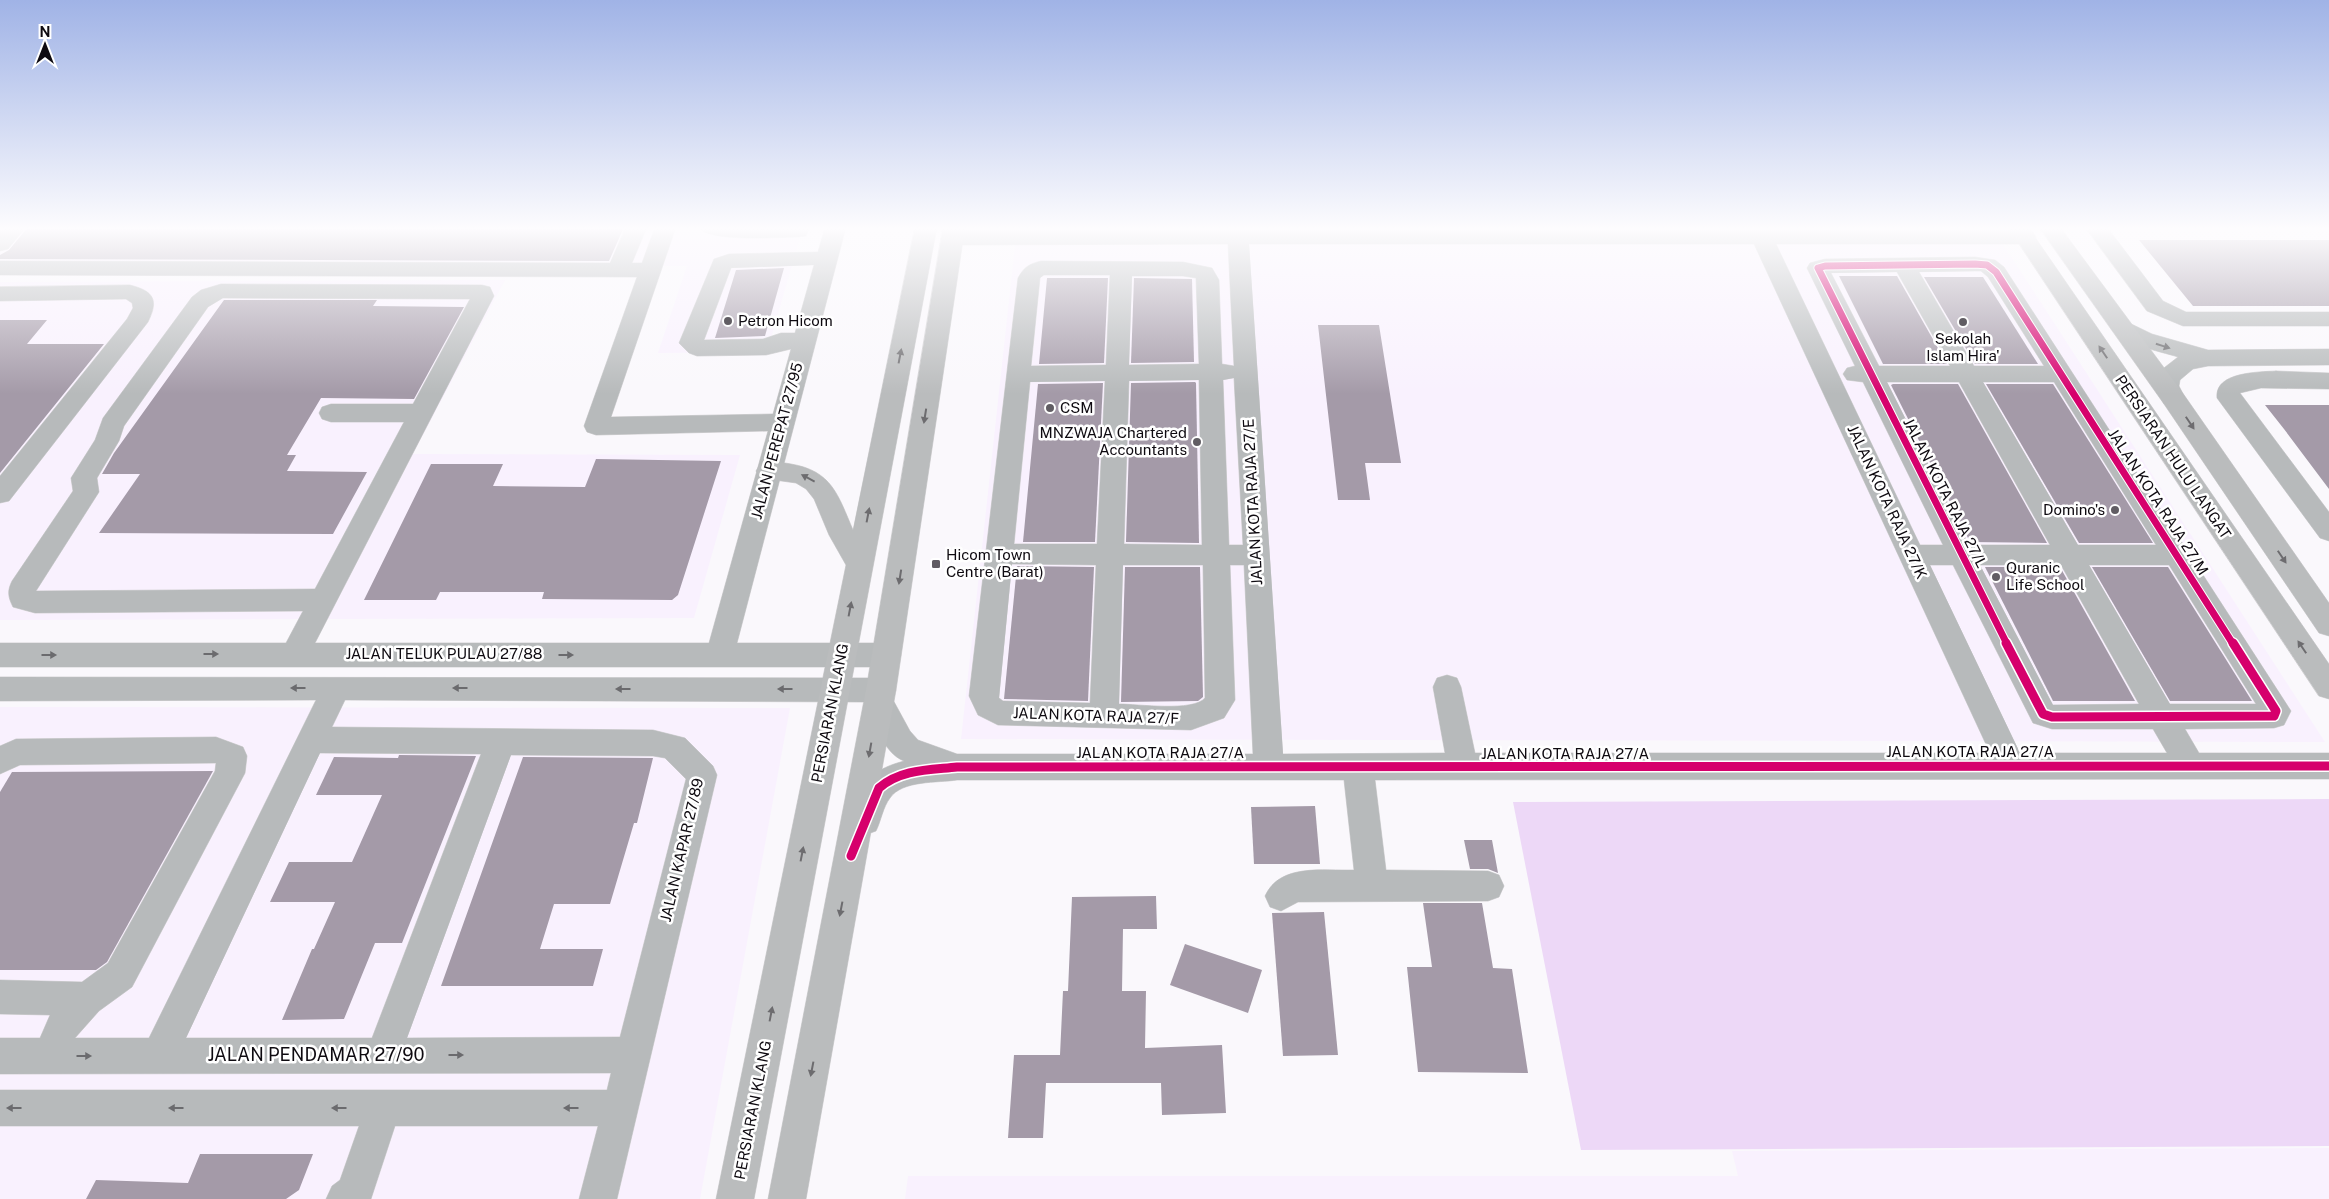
<svg xmlns="http://www.w3.org/2000/svg" width="2329" height="1199" font-family="'Public Sans',sans-serif">
<style>
.built{fill:#f9f1fe}
.green{fill:#edd8f7}
.building{fill:#a49aa8}
.lines{fill:none;stroke-linecap:round;stroke-linejoin:round}
.minor-casing{stroke:#d4d3d5;stroke-width:1}
.major-casing{stroke:#d4d3d5;stroke-width:1}
.minor{fill:#b7babb;fill-rule:evenodd}
.major{fill:#babcbd;fill-rule:evenodd}
.cycleway-far1-casing{stroke:#fff;stroke-width:9}
.cycleway-casing{stroke:#fff;stroke-width:12}
.cycleway-far1{stroke:#d6006c;stroke-width:7}
.cycleway{stroke:#d6006c;stroke-width:9}
.oneway{fill:#6b6b6e}
.oneway2{fill:#6d6c6f}
.poi-dot{fill:#615d63;stroke:#fff;stroke-width:2}
.labels{text-anchor:middle;stroke-width:5;stroke-linejoin:round;paint-order:stroke}
.poi-label{font-size:15px;fill:#0e0a10;stroke:#fff;text-anchor:start}
.street-label{font-size:15px;fill:#0e0a10;stroke:#fff}
.near-street-label{font-size:18px;fill:#0e0a10;stroke:#fff}
</style>
<rect width="100%" height="100%" fill="#faf8fc"/>
<g class="built">
<polygon points="23,227 803,227 767,352 658,353 687,266 0,265 0,248 17,229"/>
<polygon points="1017,227 1992,227 2325,742 961,739"/>
<polygon points="505,280 413,454 740,455 694,618 0,620 0,282"/>
<polygon points="0,707 790,708 700,1199 0,1199"/>
<polygon points="2329,1148 2329,1199 905,1199 908,1176 1738,1176 1732,1151"/>
</g>
<polygon class="green" points="2329,799 2329,1146 1581,1150 1513,802"/>
<g class="building">
<polygon points="28,227 624,227 609,261 0,259 0,255 9,250"/>
<polygon points="2139,240 2329,240 2329,306 2193,306"/>
<polygon points="784,268 765,336 715,338 736,270"/>
<polygon points="1839,276 1897,276 1947,364 1883,364"/>
<polygon points="1924,277 1983,277 2038,364 1975,364"/>
<polygon points="1047,278 1108,278 1104,363 1039,364"/>
<polygon points="1134,278 1192,279 1194,362 1131,363"/>
<polygon points="224,300 377,300 373,306 464,307 414,399 321,398 287,455 296,455 287,471 367,472 333,534 99,533 140,474 102,474 114,453"/>
<polygon points="0,320 47,320 27,344 104,344 0,473"/>
<polygon points="1318,325 1379,325 1401,463 1365,463 1370,500 1338,500"/>
<polygon points="1195,382 1196,383 1199,543 1126,542 1131,383"/>
<polygon points="1103,383 1095,542 1023,542 1038,384"/>
<polygon points="1893,384 1958,384 2047,543 1970,542 1891,385"/>
<polygon points="1986,384 2053,384 2153,543 2079,543"/>
<polygon points="2265,405 2329,405 2329,489 2284,429"/>
<polygon points="596,459 721,461 678,595 672,600 542,599 544,592 440,592 436,600 364,600 431,464 503,464 493,486 585,487"/>
<polygon points="1017,566 1094,567 1088,701 1004,699"/>
<polygon points="1125,567 1200,567 1203,697 1198,701 1121,702"/>
<polygon points="1985,567 2060,567 2135,701 2053,701"/>
<polygon points="2092,567 2168,567 2252,701 2170,701"/>
<polygon points="399,755 476,756 402,943 375,943 344,1019 282,1020 312,949 314,949 335,902 270,902 289,862 352,862 382,795 316,795 334,757 398,758"/>
<polygon points="523,757 653,758 637,823 634,823 610,904 554,904 540,949 603,949 593,986 441,986"/>
<polygon points="213,771 107,962 96,970 0,970 0,792 12,772"/>
<polygon points="1315,806 1320,864 1254,864 1251,807"/>
<polygon points="1464,840 1492,840 1498,873 1488,869 1470,869"/>
<polygon points="1156,896 1157,929 1123,929 1122,991 1146,991 1145,1048 1222,1045 1226,1113 1162,1115 1161,1083 1046,1083 1043,1138 1008,1138 1014,1055 1060,1055 1063,991 1068,991 1072,897"/>
<polygon points="1423,903 1482,903 1493,968 1512,969 1528,1073 1418,1072 1407,967 1432,967"/>
<polygon points="1324,912 1338,1055 1283,1056 1272,913"/>
<polygon points="1185,944 1262,970 1248,1013 1170,985"/>
<polygon points="200,1154 313,1154 299,1190 286,1199 86,1199 96,1180 188,1183"/>
</g>
<g class="lines">
<g class="minor-casing">
<g id="minor">
<polygon points="4,227 26,227 8,249 0,251 0,231"/>
<path d="M626,227H647L632,263H642L655,227H676L611,417L773,414L791,349L766,355L697,356L689,353L679,343L714,259L729,254L818,252L825,227H846L737,643H887L897,647L901,655L897,663L887,667H0V643H286L303,611L35,613L13,607C8,597 7,591 12,581L73,491L71,478L95,440L103,418L192,297L201,290L221,284L482,285L490,287L494,296L315,643H709L768,431L596,435L587,432L584,426L637,277L0,275V261L610,263ZM814,265L795,333H781L763,339L704,340L731,268ZM223,298L470,299L413,404H331L322,407L319,413L322,419L331,422H404L315,589L36,591L99,492L97,478L119,441L124,426L208,307Z"/>
<path d="M698,227H810L806,236L798,237C778,237 709,243 698,227Z"/>
<polygon points="2085,227 2107,227 2163,301 2186,312 2329,312 2329,326 2183,326 2147,311"/>
<path d="M2025,230L2033,232L2036,237L2033,242L2025,244H1776L1920,545H1943L1863,382L1847,380L1843,374L1847,368L1855,366L1807,268L1810,263L1825,259L1975,257L1995,260L2004,267L2291,711L2284,725L2274,728L2185,729L2199,753H2329V779L1375,780L1386,870L1488,871L1499,875L1504,886L1499,897L1488,901L1298,902L1281,911L1270,907L1265,896C1280,863 1323,871 1354,870L1344,780H957C938,783 902,780 890,798C883,807 881,821 876,831L865,835L854,831L849,821C864,785 864,772 904,761C883,753 874,721 864,702L345,700L332,727L653,730L685,738L713,766L717,775L617,1199H579L598,1126H395L371,1199H326L332,1186L340,1180L359,1126H0V1090H607L611,1073L0,1074V1038H40L50,1015L0,1014V980L82,982L108,963L215,771L216,763L20,765L0,774V746L16,739L216,737L243,747L247,756L245,773L132,987L99,1011L75,1038H149L316,700L0,701V677L881,678L891,681L896,690L892,698L910,731L918,740L957,754H1253L1244,565H1230L1235,700L1224,718L1191,730L998,725L978,715L969,696L1018,278C1024,267 1029,264 1041,261L1183,262L1212,268L1219,280L1222,364L1234,366L1228,244L952,245L944,243L941,238L944,233L952,231ZM1249,244H1754L1990,753H1475L1461,687L1457,678L1447,675L1437,678L1433,687L1445,753L1283,754ZM1975,271H1981L1988,277L2044,366H1974L1919,272ZM1897,272L1950,366H1879L1831,273ZM1044,275H1110L1106,365L1031,366L1040,278ZM1132,276H1183L1196,278L1199,364L1129,365ZM1234,378L1243,545H1229L1223,380ZM1199,380L1202,545L1124,544L1129,381ZM1105,381L1097,544H1014L1030,382ZM1887,382H1959L2050,545H1969ZM1983,382H2054L2156,545H2078ZM1012,564L1096,565L1090,703L1003,701L999,698ZM1123,565H1203L1205,698C1193,712 1138,704 1119,704ZM1930,565H1953L2033,723L2052,729H2153L2167,753H2020ZM1980,565H2061L2139,704L2053,705ZM2089,565H2169L2256,704H2170ZM320,753L481,754L372,1038H186ZM511,755L653,756L665,758L686,779L620,1037L407,1038Z"/>
<path d="M130,285C154,291 159,300 148,322L9,501L0,503V476L127,319L133,308L132,303L126,299L0,301V287Z"/>
<path d="M2121,319L2152,334L2208,350L2329,349V365L2208,366L2193,369L2180,380L2179,386L2185,398L2182,404L2173,406L2164,404L2155,386L2160,371L2178,357C2159,351 2120,344 2110,327L2113,322Z"/>
<path d="M2276,371L2329,373V389L2261,388L2240,393L2329,512V541L2320,538L2217,398C2214,372 2258,372 2276,371Z"/>
</g>
</g>
<g class="major-casing">
<g id="major">
<path d="M915,227H937L754,1199H716L846,565L829,535L814,499L806,489L796,483L760,478L756,471L760,464C770,461 780,462 791,464C832,471 838,495 853,530Z"/>
<polygon points="943,227 965,227 896,690 806,1199 768,1199 866,690"/>
<polygon points="2008,227 2028,227 2329,664 2329,699 2319,696"/>
<polygon points="2039,227 2060,227 2182,392 2329,603 2329,636 2319,633 2164,404"/>
</g>
</g>
<use href="#minor" class="minor"/>
<use href="#major" class="major"/>
<g class="cycleway-far1-casing">
<polyline id="cycleway-far1" points="2007,644 1818,268 1825,266 1975,264 1987,265 1996,272 2233,644"/>
</g>
<g class="cycleway-casing">
<g id="cycleway">
<polyline points="2006,643 2043,714 2052,717 2274,716 2276,711 2233,643"/>
<path d="M851,856L879,788C901,769 930,770 957,767L2329,766"/>
</g>
</g>
<use href="#cycleway-far1" class="cycleway-far1"/>
<use href="#cycleway" class="cycleway"/>
</g>
<defs><path id="oneway-solid" d="M-6-.8H1V-3.2L6.5 0L1 3.2V.8H-6Z" transform="scale(1.25)"/></defs>
<g class="oneway">
<use href="#oneway-solid" transform="translate(2163 346) rotate(18)"/>
<use href="#oneway-solid" transform="translate(211 654)"/>
<use href="#oneway-solid" transform="translate(49 655)"/>
<use href="#oneway-solid" transform="translate(566 655)"/>
<use href="#oneway-solid" transform="translate(298 688) rotate(180)"/>
<use href="#oneway-solid" transform="translate(460 688) rotate(-180)"/>
<use href="#oneway-solid" transform="translate(623 689) rotate(-180)"/>
<use href="#oneway-solid" transform="translate(785 689) rotate(-180)"/>
<use href="#oneway-solid" transform="translate(456 1055)"/>
<use href="#oneway-solid" transform="translate(84 1056)"/>
<use href="#oneway-solid" transform="translate(14 1108) rotate(180)"/>
<use href="#oneway-solid" transform="translate(176 1108) rotate(180)"/>
<use href="#oneway-solid" transform="translate(339 1108) rotate(180)"/>
<use href="#oneway-solid" transform="translate(571 1108) rotate(180)"/>
</g>
<g class="oneway2">
<use href="#oneway-solid" transform="translate(2103 352) rotate(-124)"/>
<use href="#oneway-solid" transform="translate(900 356) rotate(-79)"/>
<use href="#oneway-solid" transform="translate(925 416) rotate(99)"/>
<use href="#oneway-solid" transform="translate(2190 423) rotate(56)"/>
<use href="#oneway-solid" transform="translate(808 478) rotate(-152)"/>
<use href="#oneway-solid" transform="translate(868 515) rotate(-79)"/>
<use href="#oneway-solid" transform="translate(2282 557) rotate(56)"/>
<use href="#oneway-solid" transform="translate(900 577) rotate(99)"/>
<use href="#oneway-solid" transform="translate(850 609) rotate(-79)"/>
<use href="#oneway-solid" transform="translate(2302 647) rotate(-124)"/>
<use href="#oneway-solid" transform="translate(870 750) rotate(100)"/>
<use href="#oneway-solid" transform="translate(802 854) rotate(-79)"/>
<use href="#oneway-solid" transform="translate(841 909) rotate(101)"/>
<use href="#oneway-solid" transform="translate(771 1014) rotate(-79)"/>
<use href="#oneway-solid" transform="translate(812 1069) rotate(101)"/>
</g>
<linearGradient id="sky" x2="0" y2="1"><stop stop-color="#a0b3e6"/><stop offset="0.58" stop-color="#fdfcfe"/><stop offset="1" stop-color="#fdfcfe" stop-opacity="0"/></linearGradient>
<rect width="2329" height="394" fill="url(#sky)"/>
<g class="poi-dot">
<circle cx="728" cy="321" r="5"/>
<circle cx="1963" cy="322" r="5"/>
<circle cx="1050" cy="408" r="5"/>
<circle cx="1197" cy="442" r="5"/>
<circle cx="2115" cy="510" r="5"/>
<rect x="931" y="559" width="10" height="10" rx="2.5"/>
<circle cx="1996" cy="577" r="5"/>
</g>
<g class="labels">
<g class="poi-label">
<text x="738" y="326">Petron Hicom</text>
<text x="1963" y="344" text-anchor="middle">Sekolah<tspan x="1963" dy="17">Islam Hira'</tspan></text>
<text x="1060" y="413">CSM</text>
<text x="1187" y="438" text-anchor="end">MNZWAJA Chartered<tspan x="1187" dy="17">Accountants</tspan></text>
<text x="2105" y="515" text-anchor="end">Domino's</text>
<text x="946" y="560">Hicom Town<tspan x="946" dy="17">Centre (Barat)</tspan></text>
<text x="2006" y="573">Quranic<tspan x="2006" dy="17">Life School</tspan></text>
</g>
<g class="street-label">
<text transform="translate(777 441) rotate(-75)" y="5">JALAN PEREPAT 27/95</text>
<text transform="translate(2173 457) rotate(56)" y="5">PERSIARAN HULU LANGAT</text>
<text transform="translate(1945 493) rotate(63)" y="5">JALAN KOTA RAJA 27/L</text>
<text transform="translate(1253 502) rotate(-93)" y="5">JALAN KOTA RAJA 27/E</text>
<text transform="translate(1887 502) rotate(65)" y="5">JALAN KOTA RAJA 27/K</text>
<text transform="translate(2158 502) rotate(57)" y="5">JALAN KOTA RAJA 27/M</text>
<text x="444" y="659">JALAN TELUK PULAU 27/88</text>
<text transform="translate(830 713) rotate(-79)" y="5">PERSIARAN KLANG</text>
<text transform="translate(1096 716) rotate(2)" y="5">JALAN KOTA RAJA 27/F</text>
<text x="1970" y="757">JALAN KOTA RAJA 27/A</text>
<text x="1160" y="758">JALAN KOTA RAJA 27/A</text>
<text x="1565" y="759">JALAN KOTA RAJA 27/A</text>
<text transform="translate(682 850) rotate(-77)" y="5">JALAN KAPAR 27/89</text>
<text transform="translate(753 1110) rotate(-79)" y="5">PERSIARAN KLANG</text>
</g>
<g class="near-street-label">
<text x="316" y="1061">JALAN PENDAMAR 27/90</text>
</g>
</g>
<g transform="translate(45 45)" stroke="#ffffff" stroke-width="4" paint-order="stroke">
<path d="M0-4L9 19L0 12L-9 19Z" fill="#0e0a10"/>
<text y="-8" font-size="14" font-weight="bold" text-anchor="middle" fill="#0e0a10">N</text>
</g>
</svg>
